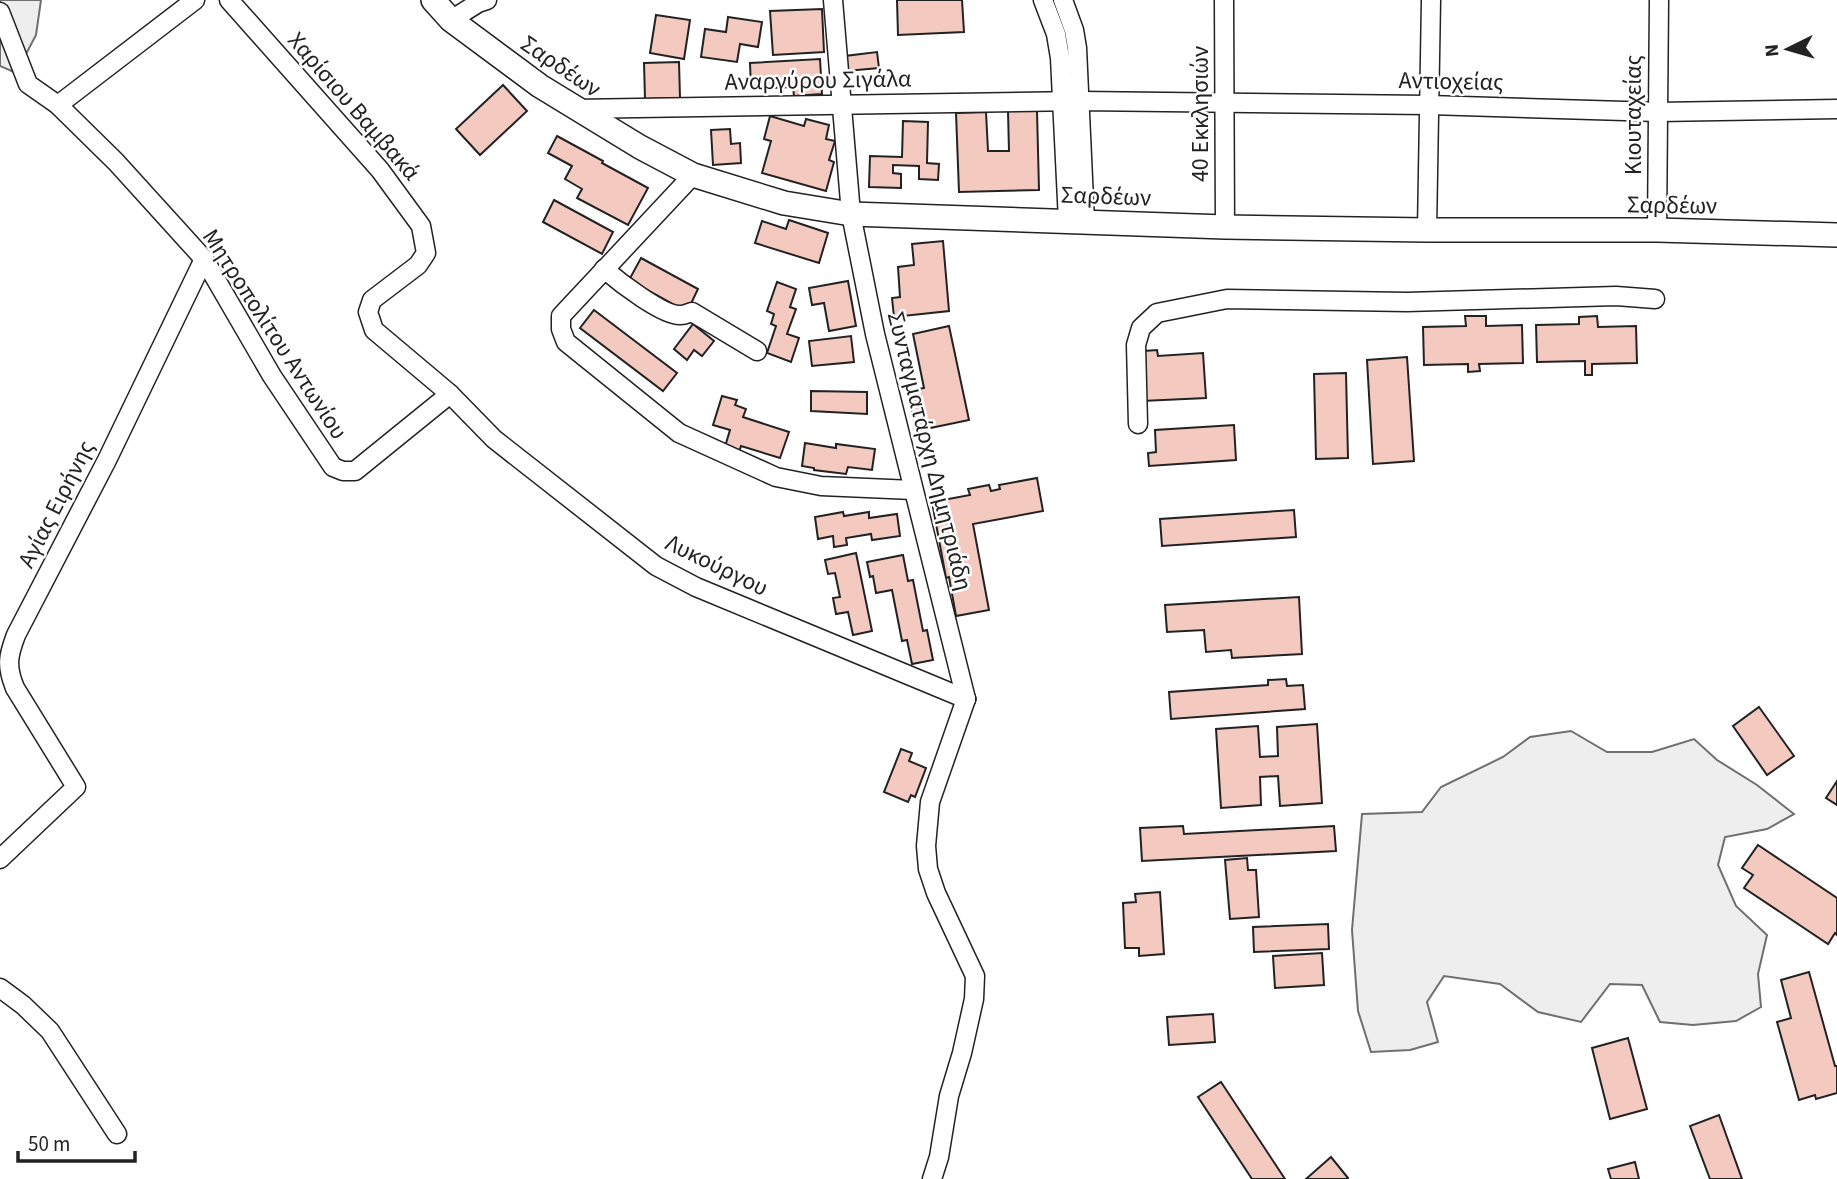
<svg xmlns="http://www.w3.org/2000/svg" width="1837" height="1179" font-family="'Source Sans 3',sans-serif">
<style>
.green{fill:#eee;stroke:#6f6f6f;stroke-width:2}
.building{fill:#f3c9c0;stroke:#222;stroke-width:2}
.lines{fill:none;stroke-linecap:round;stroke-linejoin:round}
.minor-casing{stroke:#222;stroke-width:21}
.major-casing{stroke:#222;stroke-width:26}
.minor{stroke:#fff;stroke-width:18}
.major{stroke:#fff;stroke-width:23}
.labels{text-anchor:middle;stroke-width:5;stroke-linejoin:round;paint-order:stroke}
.street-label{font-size:24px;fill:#222;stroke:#fff}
</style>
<rect width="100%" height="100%" fill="#fff"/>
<g class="green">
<polygon points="0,0 41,0 36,35 16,73 0,66"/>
<polygon points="1571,731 1607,752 1652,752 1694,739 1717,760 1757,785 1794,814 1767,829 1725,837 1718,865 1736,906 1767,935 1758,974 1761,1007 1736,1021 1693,1025 1660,1022 1642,985 1610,984 1581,1022 1538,1012 1500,984 1444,976 1427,1002 1438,1042 1410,1050 1371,1052 1358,1011 1352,930 1362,814 1422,812 1441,787 1503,757 1530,737"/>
</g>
<g class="building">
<polygon points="897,0 962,0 964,32 898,35"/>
<polygon points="822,9 824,52 773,55 770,11"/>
<polygon points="656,15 690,20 684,59 650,53"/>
<polygon points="728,17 762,22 758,47 740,44 737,62 701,57 705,29 726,32"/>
<polygon points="877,52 879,68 846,71 845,56"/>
<polygon points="820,59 822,94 794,96 793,87 751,89 750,63"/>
<polygon points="679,62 680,98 645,99 644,63"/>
<polygon points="503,85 527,111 480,155 456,129"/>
<polygon points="1008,111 1037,111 1039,190 959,192 956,113 986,112 988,151 1009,151"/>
<polygon points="770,116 804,126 806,119 829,125 826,139 835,141 829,160 834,162 826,191 762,173 771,141 764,139"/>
<polygon points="903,121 928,122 927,163 939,164 938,180 919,179 919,166 893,165 893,173 901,174 901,188 869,187 870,156 902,157"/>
<polygon points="730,129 731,144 740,143 741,163 713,165 711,130"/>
<polygon points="557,136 603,161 602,163 648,188 628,225 577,198 582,189 565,179 572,166 548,153"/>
<polygon points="554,200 613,232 602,254 543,222"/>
<polygon points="789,220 828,233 819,263 755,243 762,221 786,229"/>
<polygon points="943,241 949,311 894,317 892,298 900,297 898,267 914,265 912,244"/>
<polygon points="641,258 698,289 687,312 629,280"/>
<polygon points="848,281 856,326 829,331 824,303 812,305 809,288"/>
<polygon points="777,282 796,289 790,307 796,309 787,334 799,338 791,362 767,353 776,326 771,324 774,314 767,311"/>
<polygon points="594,310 677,373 663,391 580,328"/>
<polygon points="1465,316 1486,316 1486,326 1522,325 1523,363 1479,364 1480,371 1468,372 1468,364 1424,365 1423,327 1466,326"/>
<polygon points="1597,316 1598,327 1636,326 1637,363 1592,364 1592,375 1585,375 1585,361 1537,362 1536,325 1579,324 1579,317"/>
<polygon points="693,324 714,341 702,356 694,350 687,360 674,349"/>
<polygon points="949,326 969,420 916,431 908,391 924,388 913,334"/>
<polygon points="851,336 854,362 812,366 809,341"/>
<polygon points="1157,350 1158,356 1203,353 1206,398 1142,401 1144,351"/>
<polygon points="1407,357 1414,461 1373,464 1367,360"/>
<polygon points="1346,373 1348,458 1316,459 1314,374"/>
<polygon points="811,391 867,392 867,414 811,411"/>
<polygon points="722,396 737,400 735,405 746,409 743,417 789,432 780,458 741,446 738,455 724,450 730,430 713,425"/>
<polygon points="1234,425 1236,460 1149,466 1148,453 1156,452 1155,430"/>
<polygon points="805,443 836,448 836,444 875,449 872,470 848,467 846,474 814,470 814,468 802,466"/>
<polygon points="1037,478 1043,511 973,524 989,610 956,616 949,577 946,578 932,502 970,495 968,489 989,485 991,491 1000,489 999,485"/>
<polygon points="1294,510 1296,537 1162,546 1160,519"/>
<polygon points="843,512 844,516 869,512 869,518 897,514 900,536 872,540 871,534 846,538 847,545 834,547 833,536 818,539 815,517"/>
<polygon points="856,553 872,631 853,635 848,612 836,614 833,598 840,597 835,573 828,574 825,560"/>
<polygon points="903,555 908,581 913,580 923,631 927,630 933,660 912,664 907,640 902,641 892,590 876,593 873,576 870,577 867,562"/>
<polygon points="1299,597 1302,654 1232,658 1231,650 1206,652 1204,630 1167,632 1165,605"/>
<polygon points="1286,679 1287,686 1303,685 1305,709 1171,719 1169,692 1268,685 1268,680"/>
<polygon points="1759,707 1794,756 1767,775 1733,726"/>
<polygon points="1317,724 1322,803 1280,806 1278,776 1260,777 1261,805 1221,808 1216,729 1258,726 1260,757 1278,756 1277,727"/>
<polygon points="901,749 912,753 909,761 926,768 915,797 911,795 908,802 884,792"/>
<polygon points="1837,781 1837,805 1826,798"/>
<polygon points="1183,826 1184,834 1334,826 1336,851 1142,861 1140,828"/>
<polygon points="1758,845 1837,898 1837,935 1835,933 1828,944 1744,888 1753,875 1742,868"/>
<polygon points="1247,858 1248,870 1256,870 1259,917 1230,919 1225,860"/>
<polygon points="1160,892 1164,954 1139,956 1139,948 1125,948 1123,903 1136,902 1135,894"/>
<polygon points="1328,924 1329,949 1254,952 1253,927"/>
<polygon points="1322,953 1324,985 1275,988 1273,956"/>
<polygon points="1809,972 1835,1066 1837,1066 1837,1093 1816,1099 1815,1095 1799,1100 1777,1022 1791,1018 1781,980"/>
<polygon points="1213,1014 1215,1042 1169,1045 1167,1017"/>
<polygon points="1628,1038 1647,1109 1610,1119 1592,1048"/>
<polygon points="1221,1082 1285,1179 1252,1179 1198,1097"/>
<polygon points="1719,1115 1742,1179 1710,1179 1690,1126"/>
<polygon points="1331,1157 1348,1178 1346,1179 1306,1179"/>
<polygon points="1635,1162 1639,1179 1611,1179 1608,1169"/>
</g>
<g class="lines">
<g class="minor-casing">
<g id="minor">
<polyline points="229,0 380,170 421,226 426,253 418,265 372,300 368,312 374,330 450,394 494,439 656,566 696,587 966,699"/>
<polyline points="833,0 851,214 875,334 966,699"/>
<polyline points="1043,0 1056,34 1060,58 1068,221"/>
<polyline points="1063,0 1074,30 1077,48 1085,222"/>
<polyline points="1224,0 1225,227"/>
<polyline points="0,12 28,84 58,105 116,162 204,259 272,376 333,467 343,471 355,471 450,394"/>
<polyline points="451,20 478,3 487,0"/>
<polyline points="58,105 195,0"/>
<polyline points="575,109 1080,101 1429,105 1658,112 1837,109"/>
<polyline points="693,175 561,316 561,329 566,342 679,433 776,477 821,486 913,490"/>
<polyline points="1427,230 1431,0"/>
<polyline points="1657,230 1659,0"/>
<path d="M604,269C618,281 664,317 681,315C685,315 688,313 692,312L757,351"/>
<polyline points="1138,424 1136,345 1141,328 1157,313 1227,299 1407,302 1616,296 1655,299"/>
<path d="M0,859L76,787L15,688C6,666 8,656 16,635L107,460L204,259"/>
<polyline points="0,988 23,1005 50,1031 117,1134"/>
<polyline points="932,1179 939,1157 949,1096 962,1053 974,999 975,976 936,893 928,869 926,846 930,802 966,699"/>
</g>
</g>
<g class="major-casing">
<polyline id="major" points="433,0 451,20 540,86 640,147 693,175 784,203 851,214 1225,227 1427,230 1657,230 1837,235"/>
</g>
<use href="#minor" class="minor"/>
<use href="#major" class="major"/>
</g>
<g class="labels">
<g class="street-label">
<text transform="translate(561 66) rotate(34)" y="8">Σαρδέων</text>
<text transform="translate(818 80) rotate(-1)" y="8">Αναργύρου Σιγάλα</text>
<text transform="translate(1451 81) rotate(1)" y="8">Αντιοχείας</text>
<text transform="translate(354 106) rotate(49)" y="8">Χαρίσιου Βαμβακά</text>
<text transform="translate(1200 114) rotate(-90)" y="8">40 Εκκλησιών</text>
<text transform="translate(1633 115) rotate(-90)" y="8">Κιουταχείας</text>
<text transform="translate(1106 196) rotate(2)" y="8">Σαρδέων</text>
<text transform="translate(1672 205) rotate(1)" y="8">Σαρδέων</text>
<text transform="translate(275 334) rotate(57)" y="8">Μητροπολίτου Αντωνίου</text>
<text transform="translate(930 451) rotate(76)" y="8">Συνταγματάρχη Δημητριάδη</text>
<text transform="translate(56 504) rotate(-63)" y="8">Αγίας Ειρήνης</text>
<text transform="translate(717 565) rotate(26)" y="8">Λυκούργου</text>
</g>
</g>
<g transform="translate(1788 49) rotate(265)" stroke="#ffffff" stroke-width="5" paint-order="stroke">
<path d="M0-5L12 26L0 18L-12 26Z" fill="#222222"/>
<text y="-10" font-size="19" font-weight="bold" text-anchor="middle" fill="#222222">N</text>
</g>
<path d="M18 1151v10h117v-10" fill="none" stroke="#222222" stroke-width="3.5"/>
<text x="28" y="1151" font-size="21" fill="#222222" stroke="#ffffff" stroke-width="5" paint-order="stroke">50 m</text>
</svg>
